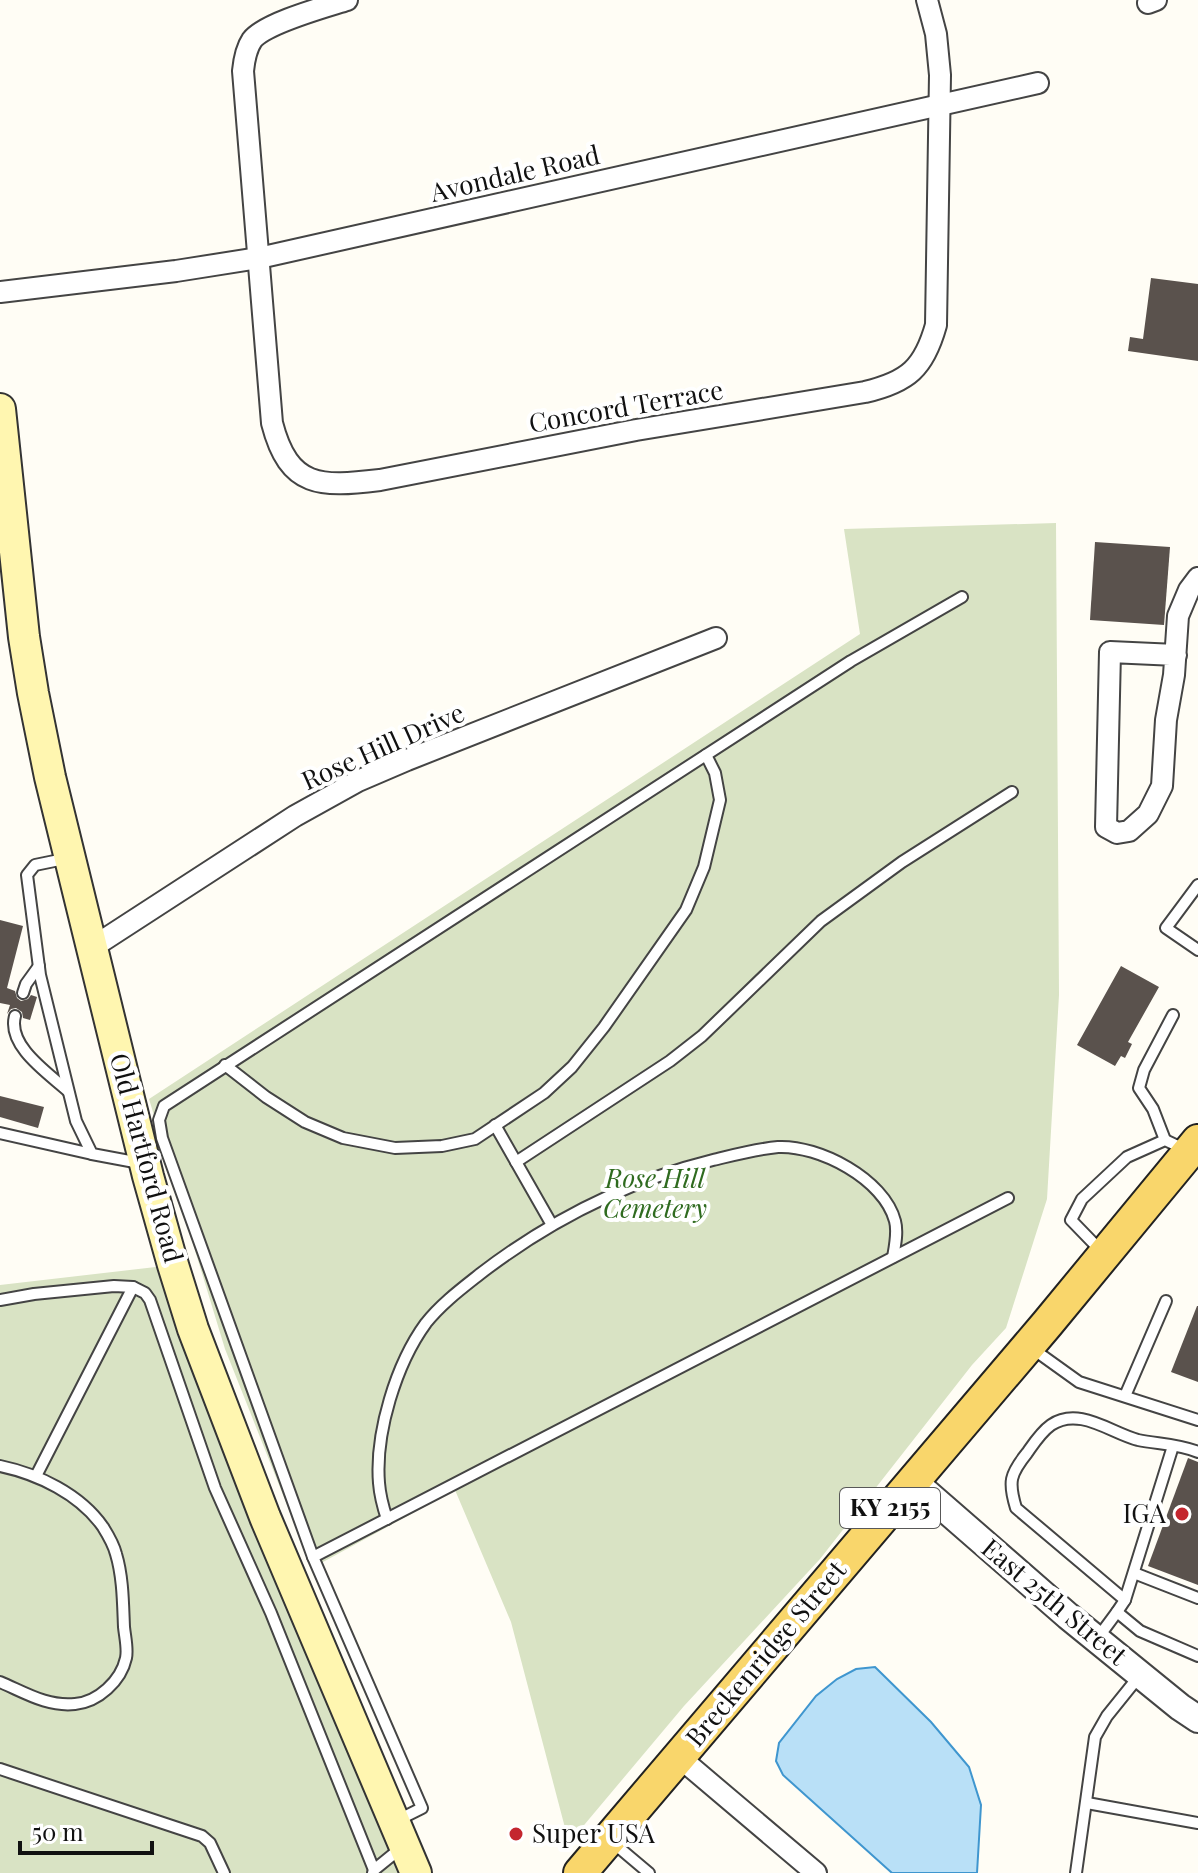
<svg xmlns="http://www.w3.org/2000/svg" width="1198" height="1873" font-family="'Playfair Display',serif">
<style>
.cemetery{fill:#d9e3c4}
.water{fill:#b9e0f7;stroke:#3f96cf;stroke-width:2}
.building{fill:#5a524d}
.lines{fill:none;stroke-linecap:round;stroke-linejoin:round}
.service-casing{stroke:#444;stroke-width:14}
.minor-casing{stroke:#444;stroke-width:24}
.tertiary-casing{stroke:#444;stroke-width:30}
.secondary-casing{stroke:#333;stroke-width:34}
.primary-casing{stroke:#222;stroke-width:36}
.service{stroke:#fff;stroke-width:10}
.minor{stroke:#fff;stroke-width:20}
.tertiary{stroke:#fff;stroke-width:26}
.secondary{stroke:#fff6b0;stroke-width:30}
.primary{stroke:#f9d66b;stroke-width:32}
.poi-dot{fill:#c4262e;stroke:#fff;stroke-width:3}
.labels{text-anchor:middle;stroke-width:8;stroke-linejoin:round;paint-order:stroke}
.shield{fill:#fff;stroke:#585858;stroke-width:2}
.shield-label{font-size:24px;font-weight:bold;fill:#111}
.street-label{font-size:26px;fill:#111;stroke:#fff}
.park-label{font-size:26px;font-style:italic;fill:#2f6b1f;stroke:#fff}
.poi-label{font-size:26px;fill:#111;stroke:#fff;text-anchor:end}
</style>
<rect width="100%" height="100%" fill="#fffdf5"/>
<g class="cemetery">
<polygon points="1056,523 1059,995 1047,1199 1006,1328 972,1365 820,1559 684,1706 569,1843 511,1622 455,1490 312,1568 225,1349 149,1099 860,634 844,529"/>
<polygon points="173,1265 416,1873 0,1873 0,1285"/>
</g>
<polygon class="water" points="875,1667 931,1722 969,1767 981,1805 977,1873 892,1873 783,1775 776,1761 779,1743 816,1696 837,1679 856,1669"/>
<g class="building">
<polygon points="1151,278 1198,284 1198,361 1128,351 1130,337 1143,339"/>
<polygon points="1095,542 1170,547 1164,625 1090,620"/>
<polygon points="0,920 23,926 7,988 15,991 17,998 21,1001 28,999 31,995 37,997 30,1020 23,1018 22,1012 16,1008 11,1009 7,1014 10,1005 0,1003"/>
<polygon points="1121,966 1159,987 1128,1042 1132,1044 1125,1058 1121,1056 1115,1066 1077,1045"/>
<polygon points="0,1096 44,1107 38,1128 0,1117"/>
<polygon points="1197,1306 1198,1306 1198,1382 1171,1372"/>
<polygon points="1188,1458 1198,1462 1198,1585 1148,1566"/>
</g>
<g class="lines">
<g class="service-casing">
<g id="service">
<polyline points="69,858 35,865 27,875 40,975 76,1121 92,1154 140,1163"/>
<polyline points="1198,885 1166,928 1198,950"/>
<polyline points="23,993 26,984 39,966"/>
<path d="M15,1016C7,1046 48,1073 68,1091"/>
<polyline points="225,1065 266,1097 305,1122 343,1138 395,1148 442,1146 475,1139 544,1093 572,1067 604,1027 686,910 704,867 720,800 715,773 706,755"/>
<polyline points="495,1125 552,1225"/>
<polyline points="0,1133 92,1154"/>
<polyline points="1165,1140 1153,1109 1139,1088 1144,1070 1173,1015"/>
<polyline points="516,1162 670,1061 702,1036 821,921 902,862 1012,792"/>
<polyline points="1102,1252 1071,1220 1082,1199 1127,1157 1165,1140 1184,1149"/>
<polyline points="0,1300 34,1294 114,1286 133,1287"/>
<polyline points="1033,1349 1079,1382 1198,1420"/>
<polyline points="1125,1396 1166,1301"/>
<path d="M0,1466C38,1474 80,1494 103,1527C108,1535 114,1546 116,1554C123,1577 123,1604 124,1627C125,1637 128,1649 126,1658C121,1681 98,1702 75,1704C47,1707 24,1692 0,1682"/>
<polyline points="36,1476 133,1287 145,1293 150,1300 215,1488 271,1613 374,1870"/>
<path d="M387,1519C383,1507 380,1496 379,1483C375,1433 396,1364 426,1323C441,1304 461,1289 480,1274C549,1221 628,1181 713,1160C734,1155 756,1149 778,1147C819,1145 884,1179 895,1221C898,1232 895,1246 893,1257"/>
<polyline points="313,1557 162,1138 159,1120 164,1106 851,661 962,597"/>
<polyline points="1134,1573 1198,1598"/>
<polyline points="1125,1600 1173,1446"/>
<path d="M1117,1612L1125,1600L1016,1508C1008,1482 1010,1474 1027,1453C1034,1443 1041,1432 1051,1425C1079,1406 1111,1433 1138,1440C1158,1444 1179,1444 1198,1452"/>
<polyline points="1097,1639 1117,1612 1140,1631 1198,1656"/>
<polyline points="0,1769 202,1836 210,1843 224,1873"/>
<polyline points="1087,1803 1198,1823"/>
<polyline points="398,1820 422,1808 313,1557 1008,1198"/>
<polyline points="611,1841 649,1873"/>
<polyline points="373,1873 374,1870 401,1848"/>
<polyline points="1076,1873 1095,1737 1107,1716 1140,1675"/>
</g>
</g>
<g class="minor-casing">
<g id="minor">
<path d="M347,0C325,7 265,23 252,40C246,49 244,61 243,71L272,423C289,489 321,487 380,480L636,430L865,392C908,382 924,368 936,325L940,75L936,34L927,0"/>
<polyline points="1148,3 1156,0"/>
<polyline points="0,292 176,271 259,258 1038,83"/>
<polyline points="1176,655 1110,652 1106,827 1117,833 1129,831 1148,814 1162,786 1166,720 1174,675 1178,616 1189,590 1198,578"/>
<polyline points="93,947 295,816 358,781 407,760 716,638"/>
<polyline points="679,1757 816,1873"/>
</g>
</g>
<g class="tertiary-casing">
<polyline id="tertiary" points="913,1481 1068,1616 1180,1707 1198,1719"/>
</g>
<g class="secondary-casing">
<polyline id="secondary" points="0,409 24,637 33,693 50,777 148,1176 173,1265 193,1329 265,1517 416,1873"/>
</g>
<g class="primary-casing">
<polyline id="primary" points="580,1873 1047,1324 1198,1141"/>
</g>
<use href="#service" class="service"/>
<use href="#minor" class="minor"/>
<use href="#tertiary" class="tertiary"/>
<use href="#secondary" class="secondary"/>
<use href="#primary" class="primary"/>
</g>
<g class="poi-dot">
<circle cx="1182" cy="1514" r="8"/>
<circle cx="516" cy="1834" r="8"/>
</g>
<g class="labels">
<rect class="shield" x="840" y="1488" width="100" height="40" rx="6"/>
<g class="shield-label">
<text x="890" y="1516">KY 2155</text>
</g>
<g class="street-label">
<text transform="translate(515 174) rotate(-13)" y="9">Avondale Road</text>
<text transform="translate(626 407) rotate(-10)" y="9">Concord Terrace</text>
<text transform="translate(383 747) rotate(-24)" y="9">Rose Hill Drive</text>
<text transform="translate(146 1158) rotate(75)" y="9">Old Hartford Road</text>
<text transform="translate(1054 1602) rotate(40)" y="9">East 25th Street</text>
<text transform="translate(766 1654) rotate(-50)" y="9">Breckenridge Street</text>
</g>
<g class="park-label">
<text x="655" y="1188">Rose Hill<tspan x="655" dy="30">Cemetery</tspan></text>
</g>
<g class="poi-label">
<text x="1166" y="1523">IGA</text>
<text x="532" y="1843" text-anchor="start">Super USA</text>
</g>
</g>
<path d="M20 1841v12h132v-12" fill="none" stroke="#111111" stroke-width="4"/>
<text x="32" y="1841" font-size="24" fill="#111111" stroke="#ffffff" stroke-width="6" paint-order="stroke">50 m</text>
</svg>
